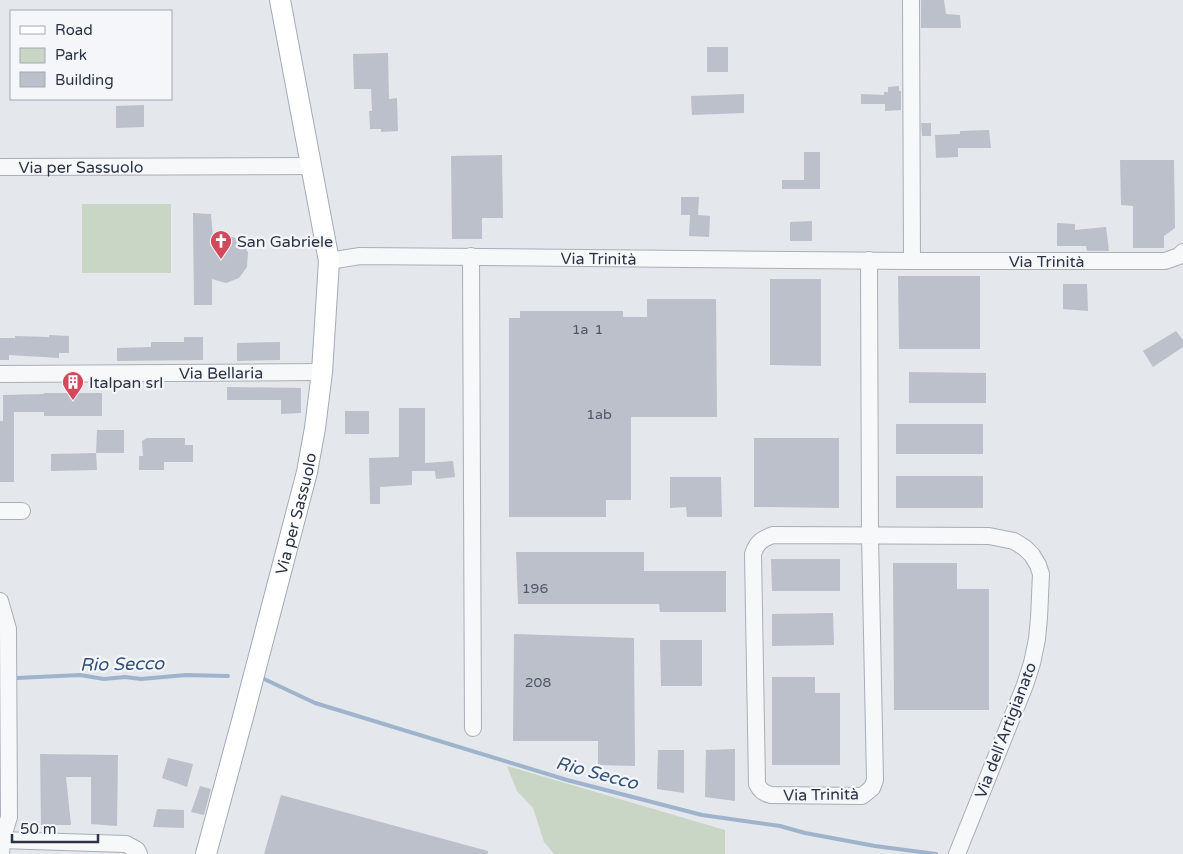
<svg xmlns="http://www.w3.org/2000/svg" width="1183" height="854" font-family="'Varela Round',sans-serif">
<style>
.green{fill:#c9d6c5}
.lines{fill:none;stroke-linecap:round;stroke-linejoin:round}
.stream{stroke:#9fb4cc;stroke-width:4}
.building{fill:#bbc0ca}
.minor-casing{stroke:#a9aeb7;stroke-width:18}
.major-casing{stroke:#a3abb8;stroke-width:22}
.minor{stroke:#f7f8fa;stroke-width:16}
.major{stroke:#fff;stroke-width:20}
.labels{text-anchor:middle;stroke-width:4.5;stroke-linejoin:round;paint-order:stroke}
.number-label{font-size:14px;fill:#4f5766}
.street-label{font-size:16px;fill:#2b3445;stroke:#f4f6f9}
.poi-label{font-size:16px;fill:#2b3445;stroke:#f4f6f9;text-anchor:start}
.water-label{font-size:18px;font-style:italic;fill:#34527a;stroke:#f4f6f9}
</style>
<rect width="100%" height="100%" fill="#e4e7ec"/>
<g class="green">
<rect x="82" y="204" width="89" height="69"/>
<polygon points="507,766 725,830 725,854 554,854 544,842 533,808 517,791"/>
</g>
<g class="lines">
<g class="stream">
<polyline points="17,678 80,675 104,679 125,677 141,679 186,675 228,676"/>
<polyline points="262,678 315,703 567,780 702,815 780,826 805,833 875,846 936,854"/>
</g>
</g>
<g class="building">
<polygon points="921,0 944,0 946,14 960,15 961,28 921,28"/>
<rect x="707" y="47" width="21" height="25"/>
<polygon points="388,53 389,99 397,98 398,131 381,132 381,129 370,129 369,111 372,111 371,89 354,89 353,54"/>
<polygon points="899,86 899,91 901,91 901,110 885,111 885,104 861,104 861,94 884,95 884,92 888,92 888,87"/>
<polygon points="744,94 744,113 692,115 691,96"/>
<polygon points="144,105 144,127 116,128 116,106"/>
<polygon points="921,123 931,123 931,136 922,136"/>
<polygon points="989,130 991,148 958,148 958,157 936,158 935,135 960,134 960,131"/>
<polygon points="804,152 820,152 820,189 782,189 782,180 804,180"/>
<polygon points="502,155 503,218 482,218 482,239 452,239 451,156"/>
<polygon points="1120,160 1174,160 1175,228 1164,236 1164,248 1133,248 1133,206 1121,205"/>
<polygon points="681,197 699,197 698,215 710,216 709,237 689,236 690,215 681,215"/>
<polygon points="193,213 211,214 213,238 227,235 240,240 248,252 247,267 239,278 226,283 212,279 212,305 194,305"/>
<polygon points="812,221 812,241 790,241 790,222"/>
<polygon points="1057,223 1075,224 1075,230 1106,227 1109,251 1087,251 1086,246 1057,246"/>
<polygon points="898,276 980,276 980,349 899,349"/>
<polygon points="770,279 821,279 821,366 770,365"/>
<polygon points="1063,284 1087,284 1088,311 1063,309"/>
<polygon points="647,299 716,299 717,417 631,417 631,500 606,500 606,517 509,517 509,318 520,318 520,311 623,311 623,317 647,317"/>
<polygon points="1176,331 1183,340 1183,347 1153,367 1143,351"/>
<polygon points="49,335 69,336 69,353 59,353 59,358 9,355 9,360 0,360 0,338 15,338 15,336 49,337"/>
<polygon points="184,337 203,337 203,360 117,361 117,348 151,347 151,342 184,342"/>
<polygon points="280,342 280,360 237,361 237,343"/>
<polygon points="909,372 986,373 986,403 909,403"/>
<polygon points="227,387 301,388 301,413 281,414 281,400 227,400"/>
<polygon points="44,393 102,393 102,416 44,416 44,412 14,412 14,482 0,482 0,421 3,421 3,395 44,394"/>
<polygon points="399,408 425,408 425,463 453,461 455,477 436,479 435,471 412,471 412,485 380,487 380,504 370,504 369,458 399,457"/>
<rect x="345" y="411" width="24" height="23"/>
<rect x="896" y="424" width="87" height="30"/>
<polygon points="97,430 124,430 124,453 96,453"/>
<polygon points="147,438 185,438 185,445 193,445 193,462 164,462 164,470 139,470 139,456 143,456 142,441"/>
<polygon points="754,438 839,438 839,508 754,507"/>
<polygon points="96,453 97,470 51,471 51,454"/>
<rect x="896" y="476" width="87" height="32"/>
<polygon points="670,477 721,477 722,517 687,517 686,507 670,508"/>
<polygon points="516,552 644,552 644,571 726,571 726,612 660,612 659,604 518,604"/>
<polygon points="771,559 840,559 840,591 772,591"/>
<polygon points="893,563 957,563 957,589 989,589 989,710 894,710"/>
<polygon points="833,613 834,645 772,646 772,614"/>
<polygon points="514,634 634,638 635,766 598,765 598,741 513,741"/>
<polygon points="660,640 702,640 702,686 661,686"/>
<polygon points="772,677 815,677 815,693 840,693 840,765 772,765"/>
<polygon points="735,749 735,801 705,797 706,750"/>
<polygon points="658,750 684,750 684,793 657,789"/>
<polygon points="40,754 118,755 117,826 91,824 91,777 66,777 71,825 41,825"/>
<polygon points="168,758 193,764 187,787 162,778"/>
<polygon points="200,786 211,789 204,815 191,812"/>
<polygon points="281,795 488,851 488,854 264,854"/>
<polygon points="157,809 184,810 184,828 153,827"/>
</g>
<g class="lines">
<g class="minor-casing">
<g id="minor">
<polyline points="911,0 912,261"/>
<path id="s1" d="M0,167L312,166"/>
<polyline points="471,256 473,728"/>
<path d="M869,260L870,536L875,780L872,788L862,796L771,795C763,793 760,790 757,784L753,554C757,542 762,539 773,535L989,536L1014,541L1025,548L1032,555L1038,565L1041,574L1039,618L1037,639L1032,663L1025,685L957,854"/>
<path id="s2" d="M329,261L360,256L912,261H1165L1179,256L1183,252"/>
<path id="s3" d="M0,374L322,372"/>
<polyline points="0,511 22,511"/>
<polyline points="0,601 8,629 9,817 2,840 1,854"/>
<polyline points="0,840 126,844 137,850 139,854"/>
</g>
</g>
<g class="major-casing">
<g id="major">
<path id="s4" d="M206,854L243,717L307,472L315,428L322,372L329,261L280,0"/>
</g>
</g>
<use href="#minor" class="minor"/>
<use href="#major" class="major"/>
</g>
<defs>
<g id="church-pin" transform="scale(1.125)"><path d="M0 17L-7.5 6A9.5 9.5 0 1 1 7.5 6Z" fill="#d1495b" stroke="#f4f6f9"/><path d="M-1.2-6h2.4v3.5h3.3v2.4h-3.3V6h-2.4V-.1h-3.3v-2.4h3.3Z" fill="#fff"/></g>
<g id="building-pin" transform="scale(1.125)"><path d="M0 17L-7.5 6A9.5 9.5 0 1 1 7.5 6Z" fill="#d1495b" stroke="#f4f6f9"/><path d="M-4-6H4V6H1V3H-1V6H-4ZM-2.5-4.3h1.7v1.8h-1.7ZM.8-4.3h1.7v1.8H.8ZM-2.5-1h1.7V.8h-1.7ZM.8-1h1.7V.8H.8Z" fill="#fff"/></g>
</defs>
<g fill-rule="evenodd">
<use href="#church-pin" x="221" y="241"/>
<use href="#building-pin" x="73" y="382"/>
</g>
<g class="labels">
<g class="number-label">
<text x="580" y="334">1a</text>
<text x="599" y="334">1</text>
<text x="599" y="419">1ab</text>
<text x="535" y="593">196</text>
<text x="538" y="687">208</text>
</g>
<g class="street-label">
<text dy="6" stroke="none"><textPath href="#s1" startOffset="81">Via per Sassuolo</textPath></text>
<text dy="6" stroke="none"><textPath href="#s2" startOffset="270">Via Trinità</textPath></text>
<text dy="6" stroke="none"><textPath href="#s2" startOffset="718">Via Trinità</textPath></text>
<text dy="6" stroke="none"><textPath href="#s3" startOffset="221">Via Bellaria</textPath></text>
<text dy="6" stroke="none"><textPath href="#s4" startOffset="352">Via per Sassuolo</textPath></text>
<text transform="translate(1005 730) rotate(-69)" y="6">Via dell'Artigianato</text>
<text transform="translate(821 794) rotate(-1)" y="6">Via Trinità</text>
</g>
<g class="poi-label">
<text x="237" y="247">San Gabriele</text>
<text x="89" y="388">Italpan srl</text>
</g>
<g class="water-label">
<text transform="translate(122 664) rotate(-1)" y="6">Rio Secco</text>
<text transform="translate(597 773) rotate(15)" y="6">Rio Secco</text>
</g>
</g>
<rect x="10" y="10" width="162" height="90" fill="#f4f6f9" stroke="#a4a8b1"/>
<rect x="20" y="26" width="25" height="8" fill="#ffffff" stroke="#a4a8b1"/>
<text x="55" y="35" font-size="15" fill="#2b3445">Road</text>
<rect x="20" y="48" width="25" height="15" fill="#c9d6c5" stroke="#a4a8b1"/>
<text x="55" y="60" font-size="15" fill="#2b3445">Park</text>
<rect x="20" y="72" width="25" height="15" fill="#bbc0ca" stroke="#a4a8b1"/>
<text x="55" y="85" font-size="15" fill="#2b3445">Building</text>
<path d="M12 834v8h86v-8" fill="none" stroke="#2b3445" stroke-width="2.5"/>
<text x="20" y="834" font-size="15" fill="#2b3445" stroke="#f4f6f9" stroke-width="4" paint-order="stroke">50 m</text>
</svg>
